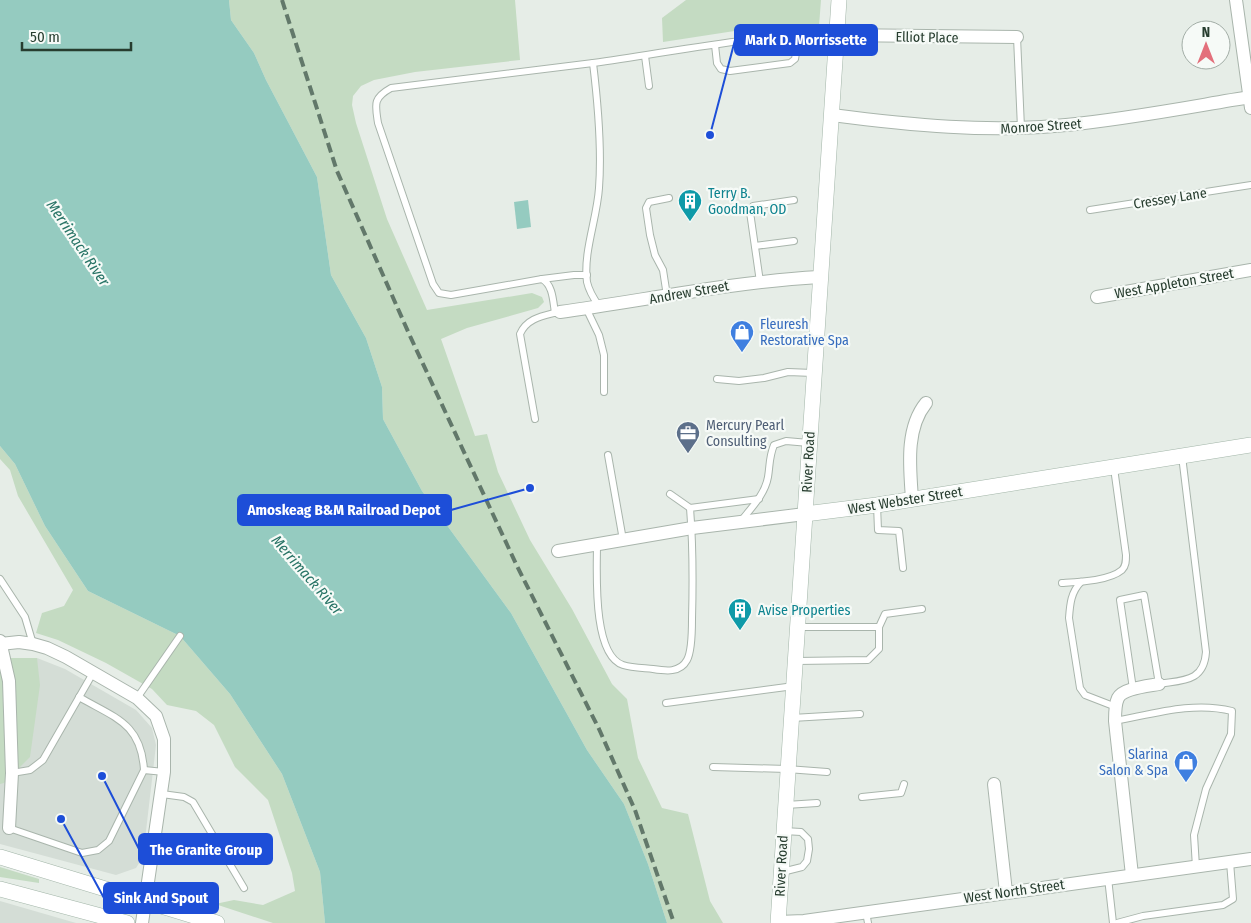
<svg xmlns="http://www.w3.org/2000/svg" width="1251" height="923" font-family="'Fira Sans Condensed',sans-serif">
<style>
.built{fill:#d4ddd6}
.green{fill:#c4dbc2}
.water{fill:#95cbc0}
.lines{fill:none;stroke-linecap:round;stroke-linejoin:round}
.lane-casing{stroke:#a9b5ac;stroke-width:8}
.street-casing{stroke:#a9b5ac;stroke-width:14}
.secondary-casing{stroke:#a2b5a8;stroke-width:16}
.lane{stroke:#fff;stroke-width:6}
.street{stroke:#fff;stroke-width:12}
.secondary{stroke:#fff;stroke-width:15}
.rail{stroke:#62786a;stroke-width:4;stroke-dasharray:10 5;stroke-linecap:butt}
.labels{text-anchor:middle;stroke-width:4.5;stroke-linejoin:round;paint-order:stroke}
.street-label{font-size:14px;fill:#273d2f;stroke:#f6faf7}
.culture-label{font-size:14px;fill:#0d838f;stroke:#f6faf7;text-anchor:start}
.shop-label{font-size:14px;fill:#366cbe;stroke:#f6faf7;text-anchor:start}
.service-label{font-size:14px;fill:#4e5e75;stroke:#f6faf7;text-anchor:start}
.water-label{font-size:15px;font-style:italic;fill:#277365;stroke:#f6faf7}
.leader{fill:none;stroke:#1d4ed8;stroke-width:2}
.callout-dot{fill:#1d4ed8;stroke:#f6faf7;stroke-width:2}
.callout{fill:#1d4ed8;stroke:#1d4ed8;stroke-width:2}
.callout-label{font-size:15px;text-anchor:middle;font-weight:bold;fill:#fff}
</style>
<rect width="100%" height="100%" fill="#e6ede7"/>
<g class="built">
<polygon points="0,658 37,658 65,669 136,710 152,728 156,745 143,857 136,868 116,875 0,844"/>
<polygon points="0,901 76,923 0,923"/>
</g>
<g class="green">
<polygon points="229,0 515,0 520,60 415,72 374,80 361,86 353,96 352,105 356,123 387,219 427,310 532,293 542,297 544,302 538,308 467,328 441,339 475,436 487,434 498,472 530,540 572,609 612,684 627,699 638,758 662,808 688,814 710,901 723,923 667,923 648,864 624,804 587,750 511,613 422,491 383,419 382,387 366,338 331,275 317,177 266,80 254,53 231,20"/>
<polygon points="686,0 821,0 819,26 741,30 663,42 662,18"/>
<polygon points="0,446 15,464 45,526 88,591 180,636 230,694 282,774 320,872 325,923 273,923 215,904 234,900 263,905 295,891 292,873 268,800 235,767 214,725 196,711 167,705 152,689 106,663 58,640 36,633 42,613 64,606 73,590 18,496 10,470 0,459"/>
<polygon points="0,658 37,658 40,685 30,757 4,783 0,784"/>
<polygon points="0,867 39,879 39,883 0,877"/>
</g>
<g class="water">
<polygon points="0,0 229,0 231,20 254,53 266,80 317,177 331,275 366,338 382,387 383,419 422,491 511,613 587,750 624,804 648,864 667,923 325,923 320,872 282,774 230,694 180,636 88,591 45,526 15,464 0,446"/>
<polygon points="528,200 531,227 517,229 514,202"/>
</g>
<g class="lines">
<g class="lane-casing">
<g id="lane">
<polyline points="1017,37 1021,128"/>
<polyline points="715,45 717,63 721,69 730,71 790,63 795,59 796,53 794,35"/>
<polyline points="645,56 649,86"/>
<path d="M593,63C674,52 754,34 836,35"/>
<polyline points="1090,210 1251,185"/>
<polyline points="755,246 794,241"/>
<polyline points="542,279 574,275 587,275"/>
<polyline points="760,282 750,212 753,206 794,200"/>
<polyline points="667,296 663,270 655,255 650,235 646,208 649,202 669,198"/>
<polyline points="586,308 599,335 604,355 604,392"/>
<path d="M555,313C553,301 553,285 542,279L451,295L439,293L433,284L378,123C375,104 373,98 391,88L593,63C598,104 602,147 599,188C597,219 583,252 587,282C589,291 594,299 599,306"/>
<polyline points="717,379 739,381 764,378 788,372 813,373"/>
<path d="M535,419L520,334C527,318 543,316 558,312"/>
<polyline points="608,455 623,540"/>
<polyline points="670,494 690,508"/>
<polyline points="877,505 878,530 899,531 903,568"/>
<path d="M741,521C752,507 765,494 768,477C770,465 769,457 774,445L786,441L809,443"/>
<path d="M597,544C597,570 592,655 623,665C632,668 644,668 653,669C666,671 680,673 687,660C692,651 692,629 692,619C693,582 693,545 690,508L759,499"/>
<polyline points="0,579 25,617 33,644"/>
<path d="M1081,582C1071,592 1070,604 1069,618L1080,688L1085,695L1116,707"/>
<path d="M1062,583C1078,582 1109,581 1122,570C1126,566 1126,561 1126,555L1114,468"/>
<polyline points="879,627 885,614 922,609"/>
<polyline points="796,661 868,660 879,649 879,627 798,627"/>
<path d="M1133,689L1120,600L1144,595L1159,684C1183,680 1204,682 1206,652L1182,456"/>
<path d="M79,697C115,718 141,723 144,770"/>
<polyline points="137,698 180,636"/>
<polyline points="666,703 794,686"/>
<polyline points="792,718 860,714"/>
<path d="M1115,721C1153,714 1193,701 1232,711L1231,734L1206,789L1194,835L1196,867"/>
<polyline points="713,767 787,769 827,772"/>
<polyline points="12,773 30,770 43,760 93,673"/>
<polyline points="162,794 184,797 193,802 244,888"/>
<polyline points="862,797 901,793 904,784"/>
<polyline points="786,805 817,803"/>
<polyline points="9,828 82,853 98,850 109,841 144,770 164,772"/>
<polyline points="782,872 802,867 807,861 809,849 808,839 801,832 784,831"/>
<polyline points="1108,878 1113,923"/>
<polyline points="866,912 868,923"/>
<polyline points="1117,923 1143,916 1223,905 1233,899 1230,862"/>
</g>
</g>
<g class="street-casing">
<g id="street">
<polyline points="1236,0 1251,108"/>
<polyline points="837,35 1017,37"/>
<path d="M832,115C910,125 988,133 1066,125C1128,119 1189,107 1250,97"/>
<polyline points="1097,297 1251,270"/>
<path d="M560,312C646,300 732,282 819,277"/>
<path d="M912,499C910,468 905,429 926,403"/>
<polyline points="558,551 692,528 805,514"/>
<polyline points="0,641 9,681 12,773 9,828"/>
<polyline points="0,644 19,642 33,644 47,648 66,657 137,698 156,716 164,739 164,772 142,923"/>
<polyline points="994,784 1006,892"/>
<path d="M1132,875L1115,721C1115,714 1115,704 1118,698C1123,688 1149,686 1159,684"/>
<polyline points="778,922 804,921 1251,859"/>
</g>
</g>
<g class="secondary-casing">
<g id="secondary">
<polyline points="805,514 877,505 1251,445"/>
<polyline points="0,857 217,923"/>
<polyline points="0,889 127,923"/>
<polyline points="778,923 839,0"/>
</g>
</g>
<use href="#lane" class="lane"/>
<use href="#street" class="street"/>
<use href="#secondary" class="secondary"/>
<polyline class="rail" points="282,0 337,171 410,336 517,566 599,729 635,810 674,923"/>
</g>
<defs>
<g id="building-pin" transform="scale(1.25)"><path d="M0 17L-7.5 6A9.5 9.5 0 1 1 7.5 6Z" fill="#0f9aa8" stroke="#f6faf7"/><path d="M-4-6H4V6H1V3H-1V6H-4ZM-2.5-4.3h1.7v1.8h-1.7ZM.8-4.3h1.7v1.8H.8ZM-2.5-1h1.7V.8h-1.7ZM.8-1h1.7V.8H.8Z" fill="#fff"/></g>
<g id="shop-pin" transform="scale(1.25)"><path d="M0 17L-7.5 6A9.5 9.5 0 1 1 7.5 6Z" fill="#3f7fe0" stroke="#f6faf7"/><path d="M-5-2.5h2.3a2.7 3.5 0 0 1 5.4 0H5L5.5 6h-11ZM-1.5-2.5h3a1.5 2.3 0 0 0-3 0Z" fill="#fff"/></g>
<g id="office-pin" transform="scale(1.25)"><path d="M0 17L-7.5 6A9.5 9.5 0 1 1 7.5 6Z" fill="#5c6f8a" stroke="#f6faf7"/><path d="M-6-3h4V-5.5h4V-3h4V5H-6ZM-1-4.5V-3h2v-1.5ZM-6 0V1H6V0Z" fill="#fff"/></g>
</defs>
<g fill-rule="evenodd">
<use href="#building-pin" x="690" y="201"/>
<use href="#shop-pin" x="742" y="332"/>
<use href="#office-pin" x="688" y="433"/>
<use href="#building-pin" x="740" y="610"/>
<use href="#shop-pin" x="1186" y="762"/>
</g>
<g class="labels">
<g class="street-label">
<text transform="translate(927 37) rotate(1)" y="5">Elliot Place</text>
<text transform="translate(1041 126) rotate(-4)" y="5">Monroe Street</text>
<text transform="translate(1170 198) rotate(-9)" y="5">Cressey Lane</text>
<text transform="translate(1174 283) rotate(-10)" y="5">West Appleton Street</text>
<text transform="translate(689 292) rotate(-10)" y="5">Andrew Street</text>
<text transform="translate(808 462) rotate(-87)" y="5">River Road</text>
<text transform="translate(905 500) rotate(-9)" y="5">West Webster Street</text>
<text transform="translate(781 866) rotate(-87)" y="5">River Road</text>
<text transform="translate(1014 891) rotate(-8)" y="5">West North Street</text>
</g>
<g class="culture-label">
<text x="708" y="198">Terry B.<tspan x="708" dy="16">Goodman, OD</tspan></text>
<text x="758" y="615">Avise Properties</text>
</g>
<g class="shop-label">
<text x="760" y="329">Fleuresh<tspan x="760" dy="16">Restorative Spa</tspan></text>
<text x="1168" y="759" text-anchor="end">Slarina<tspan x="1168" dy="16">Salon &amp; Spa</tspan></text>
</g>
<g class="service-label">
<text x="706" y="430">Mercury Pearl<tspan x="706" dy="16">Consulting</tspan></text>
</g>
<g class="water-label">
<text transform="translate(78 243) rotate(56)" y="5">Merrimack River</text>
<text transform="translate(307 575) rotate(49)" y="5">Merrimack River</text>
</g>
</g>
<path class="leader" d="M710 135L735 40M530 488L451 510M102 776L139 849M61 819L104 898"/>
<g class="callout-dot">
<circle cx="710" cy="135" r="5"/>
<circle cx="530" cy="488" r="5"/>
<circle cx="102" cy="776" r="5"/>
<circle cx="61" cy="819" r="5"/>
</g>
<g class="callout">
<rect x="735" y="25" width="142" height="30" rx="5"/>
<rect x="238" y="495" width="213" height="30" rx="5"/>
<rect x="139" y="834" width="133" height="30" rx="5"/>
<rect x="104" y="883" width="114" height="30" rx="5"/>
</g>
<g class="callout-label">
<text x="806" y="45">Mark D. Morrissette</text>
<text x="344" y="515">Amoskeag B&amp;M Railroad Depot</text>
<text x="206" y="855">The Granite Group</text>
<text x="161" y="903">Sink And Spout</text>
</g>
<g transform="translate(1206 45)"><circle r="24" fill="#f6faf7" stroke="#a3aea7"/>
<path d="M0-4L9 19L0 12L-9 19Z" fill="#e36f7b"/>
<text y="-8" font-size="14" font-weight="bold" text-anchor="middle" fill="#273d2f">N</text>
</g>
<path d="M22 42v8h109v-8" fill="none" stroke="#273d2f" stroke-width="2.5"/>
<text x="30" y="42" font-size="15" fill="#273d2f" stroke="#f6faf7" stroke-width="4" paint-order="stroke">50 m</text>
</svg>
